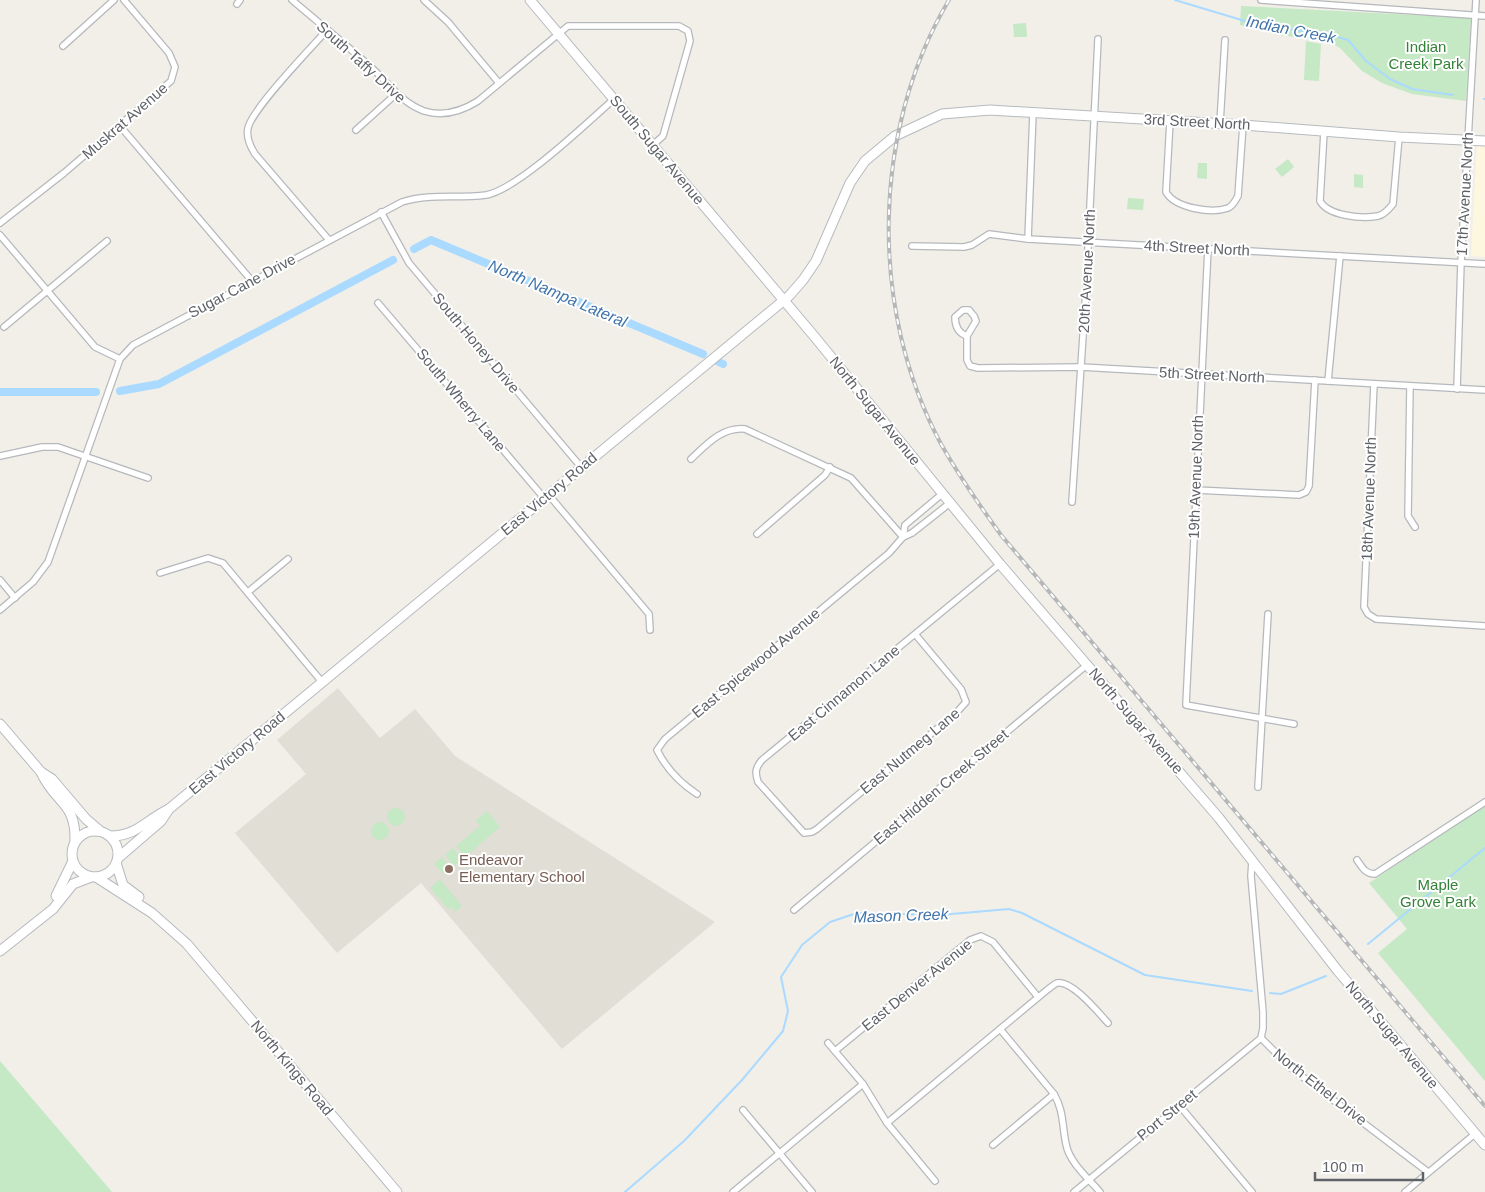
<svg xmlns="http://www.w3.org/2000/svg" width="1485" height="1192" font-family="Arial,sans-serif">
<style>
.commercial{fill:#fef7e0}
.education{fill:#e1ded6}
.green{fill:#c5e8c5}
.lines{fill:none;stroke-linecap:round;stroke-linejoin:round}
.stream{stroke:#aadaff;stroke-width:2}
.canal{stroke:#aadaff;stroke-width:8}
.street-casing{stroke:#b5b8bc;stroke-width:8}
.secondary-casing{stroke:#b6babf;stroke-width:11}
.street{stroke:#fff;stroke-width:5.5}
.secondary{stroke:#fff;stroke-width:9}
.rail-casing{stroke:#b6b7b8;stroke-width:4}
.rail{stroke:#fff;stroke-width:2;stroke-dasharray:5.5;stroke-linecap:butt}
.education-dot{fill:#8d6e63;stroke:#fff;stroke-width:2}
.labels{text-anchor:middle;stroke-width:4;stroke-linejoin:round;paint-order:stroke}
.park-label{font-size:15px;fill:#348238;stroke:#fff}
.street-label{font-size:15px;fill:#5f6368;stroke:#fff}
.education-label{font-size:15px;fill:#785e54;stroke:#fff;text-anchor:start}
.water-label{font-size:16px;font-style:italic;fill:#4174aa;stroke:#fff}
</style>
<rect width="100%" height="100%" fill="#f1efe8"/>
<polygon class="commercial" points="1477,144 1485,144 1485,257 1471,256"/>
<polygon class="education" points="338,688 380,738 415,709 455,756 715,922 562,1049 421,883 337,953 235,833 306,774 277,740"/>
<g class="green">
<polygon points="1241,6 1471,18 1466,101 1412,94 1382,83 1362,71 1340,48 1327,41 1279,35 1240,25"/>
<polygon points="1026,23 1027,37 1014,37 1013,24"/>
<polygon points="1306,41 1321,44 1319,81 1304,80"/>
<polygon points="1288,159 1294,167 1282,177 1275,169"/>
<polygon points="1198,163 1207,163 1207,179 1197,178"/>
<polygon points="1354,174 1363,175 1363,188 1354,187"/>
<polygon points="1128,198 1144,199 1143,210 1127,209"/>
<polygon points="1485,806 1485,1081 1378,953 1407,929 1369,883"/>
<circle cx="396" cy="817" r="9"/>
<polygon points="487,811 500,827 465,857 456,846 480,826 476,820"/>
<circle cx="380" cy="831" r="9"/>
<polygon points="453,848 462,859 454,866 445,855"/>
<polygon points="442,857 451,868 443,874 434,864"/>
<polygon points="440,879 462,906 455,912 451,907 448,909 430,888"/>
<polygon points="0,1061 112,1192 0,1192"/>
</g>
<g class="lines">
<g class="stream">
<polyline points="1175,0 1255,24 1330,35 1348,40 1366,61 1390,79 1412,89 1453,95"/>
<polyline points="1484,99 1485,99"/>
<polyline points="1368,944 1485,848"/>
<polyline points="1270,993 1281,994 1326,976"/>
<polyline points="625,1192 684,1141 742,1080 783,1031 788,1011 781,977 802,945 830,922 857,913 940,915 1009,909 1022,913 1145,975 1252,991"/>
</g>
<g class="canal">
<polyline points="414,249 431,240 703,354"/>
<polyline points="717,361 723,364"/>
<polyline points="120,391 159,384 393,260"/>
<polyline points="0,392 96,392"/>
</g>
<g class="street-casing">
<g id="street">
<path d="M292,0C319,23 348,46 374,70C390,85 402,103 424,111C443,117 462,111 478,101L568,26H679L688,31L690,41L663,136L653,145"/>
<polyline points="424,0 448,22 499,83"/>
<polyline points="1261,0 1485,16"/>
<polyline points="237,4 240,0"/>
<path d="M327,30C311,48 252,109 248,128C246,137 250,146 255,154L329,240"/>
<polyline points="63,46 114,0"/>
<path d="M1170,121L1166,192C1175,208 1211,214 1228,208C1233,206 1235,201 1238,196L1243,125"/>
<polyline points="1220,123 1225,40"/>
<polyline points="120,126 252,281"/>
<polyline points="356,130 396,94"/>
<path d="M1324,132L1320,201C1328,216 1362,219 1378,216C1384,215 1389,209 1393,204L1399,137"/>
<polyline points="381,212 409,263 581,467"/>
<polyline points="0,223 64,173 171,81 175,67 169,53 124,0"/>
<polyline points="0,235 95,347 120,359"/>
<polyline points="1028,239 1033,113"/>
<polyline points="912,246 964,247 972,245 989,234 1028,239 1485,264"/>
<polyline points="1208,248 1186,705 1294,724"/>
<polyline points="378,303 544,498"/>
<path d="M963,310H969L974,316L976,321L967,336C958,333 955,326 955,317Z"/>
<polyline points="4,327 107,241"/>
<polyline points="967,336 967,360 970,366 978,368 1081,367 1485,390"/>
<polyline points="1328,381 1340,256"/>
<polyline points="1374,384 1364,607 1368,614 1376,619 1485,626"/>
<polyline points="1410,386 1408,516 1415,527"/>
<polyline points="1457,389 1461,262 1476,0"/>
<polyline points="0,456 42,447 58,447 148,478"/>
<path d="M691,459C707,444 722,427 745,429L851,478L903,537"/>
<polyline points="1196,490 1299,495 1306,492 1309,486 1315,380"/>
<polyline points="548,494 649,614 650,630"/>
<polyline points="1072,502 1086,290 1098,39"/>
<polyline points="757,534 825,475 830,467"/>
<polyline points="903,537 912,533 950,503"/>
<polyline points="160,573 208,558 223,563 322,682"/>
<polyline points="0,580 15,598"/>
<polyline points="248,592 288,559"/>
<path d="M0,610L33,582L48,562L120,359L133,345L402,202C430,193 457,199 486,195C517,190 587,123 614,99"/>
<path d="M915,634L961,689L966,702L957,712L817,829L812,832L804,833L758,782C755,773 755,768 762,760L1000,564"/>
<polyline points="1258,787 1268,614"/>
<path d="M697,794C680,783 666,768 657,750L665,739L889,553L903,537L905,525L942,494"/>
<path d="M1357,860C1362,867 1365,874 1375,874L1485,802"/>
<polyline points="1252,861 1251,876 1263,1012 1263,1028 1261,1038 1291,1068 1428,1172"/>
<polyline points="794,910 1088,664"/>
<path d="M1000,1029L1054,1094C1064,1111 1062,1126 1066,1144C1069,1162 1088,1178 1100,1192"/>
<polyline points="828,1043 863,1084 887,1123 935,1181"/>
<polyline points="835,1051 970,940 981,936 993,942 1038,997"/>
<polyline points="1179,1105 1252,1192"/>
<polyline points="743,1110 812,1192"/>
<path d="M887,1123L1047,990C1050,988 1054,984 1057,983C1072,980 1098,1012 1108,1023"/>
<polyline points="993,1145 1054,1094"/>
<polyline points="733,1192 863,1084"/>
<polyline points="1074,1192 1261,1038"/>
<polyline points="1405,1192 1476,1133"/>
</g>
</g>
<g class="secondary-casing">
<g id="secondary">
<polyline points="530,0 814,336 1000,564 1219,818 1338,971 1485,1145"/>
<polyline points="0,724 41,772 52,779 86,819 100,831"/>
<path d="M41,772C55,804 76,801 75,841"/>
<circle cx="95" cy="854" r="23"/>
<path d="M110,836C137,836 146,820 169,809"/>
<polyline points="118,858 161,821 169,809 789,296 803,280 816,261 850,183 865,161 895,136 942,114 990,110 1243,125 1399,137 1485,141"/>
<polyline points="116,863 123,885 139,897"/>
<polyline points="96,877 152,913 187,944 397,1192"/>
<polyline points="56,896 73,861"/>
<polyline points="0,951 53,909 73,884 91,877"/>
</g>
</g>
<use href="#street" class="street"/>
<use href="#secondary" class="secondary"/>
<g class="rail-casing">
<path id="rail" d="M949,0C871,131 869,310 941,444C959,476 980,506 1001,535L1485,1106"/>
</g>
<use href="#rail" class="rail"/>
</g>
<circle class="education-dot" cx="449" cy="869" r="5"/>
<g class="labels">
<g class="park-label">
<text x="1426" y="52">Indian<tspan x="1426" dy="17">Creek Park</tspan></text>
<text x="1438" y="890">Maple<tspan x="1438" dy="17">Grove Park</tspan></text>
</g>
<g class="street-label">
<text transform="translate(361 62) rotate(42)" y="5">South Taffy Drive</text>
<text transform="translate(125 121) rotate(-41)" y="5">Muskrat Avenue</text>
<text transform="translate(1197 122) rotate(3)" y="5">3rd Street North</text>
<text transform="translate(657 150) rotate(50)" y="5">South Sugar Avenue</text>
<text transform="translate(1465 194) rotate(-87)" y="5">17th Avenue North</text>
<text transform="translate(1197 248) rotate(3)" y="5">4th Street North</text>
<text transform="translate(1087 271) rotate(-87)" y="5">20th Avenue North</text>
<text transform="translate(242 286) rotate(-28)" y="5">Sugar Cane Drive</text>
<text transform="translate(476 343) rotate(50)" y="5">South Honey Drive</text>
<text transform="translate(1212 375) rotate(3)" y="5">5th Street North</text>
<text transform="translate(461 400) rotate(50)" y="5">South Wherry Lane</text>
<text transform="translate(875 411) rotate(51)" y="5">North Sugar Avenue</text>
<text transform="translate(1196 477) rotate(-88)" y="5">19th Avenue North</text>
<text transform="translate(549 494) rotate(-40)" y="5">East Victory Road</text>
<text transform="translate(1369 499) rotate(-88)" y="5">18th Avenue North</text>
<text transform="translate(756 663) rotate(-40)" y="5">East Spicewood Avenue</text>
<text transform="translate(844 693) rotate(-40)" y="5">East Cinnamon Lane</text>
<text transform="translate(1136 721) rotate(49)" y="5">North Sugar Avenue</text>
<text transform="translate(910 751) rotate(-40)" y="5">East Nutmeg Lane</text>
<text transform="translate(237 753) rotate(-40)" y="5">East Victory Road</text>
<text transform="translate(941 787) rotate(-40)" y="5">East Hidden Creek Street</text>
<text transform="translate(917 985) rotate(-39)" y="5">East Denver Avenue</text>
<text transform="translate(1392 1035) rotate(50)" y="5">North Sugar Avenue</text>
<text transform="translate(292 1068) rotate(50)" y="5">North Kings Road</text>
<text transform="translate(1320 1087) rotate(38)" y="5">North Ethel Drive</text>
<text transform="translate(1167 1115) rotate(-39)" y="5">Port Street</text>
</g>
<g class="education-label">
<text x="459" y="865">Endeavor<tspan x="459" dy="17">Elementary School</tspan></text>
</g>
<g class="water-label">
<text transform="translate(1291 29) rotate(11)" y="6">Indian Creek</text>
<text transform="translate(558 293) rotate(23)" y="6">North Nampa Lateral</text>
<text transform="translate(901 915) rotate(-2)" y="6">Mason Creek</text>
</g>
</g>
<path d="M1315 1172v8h108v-8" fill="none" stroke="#5f6368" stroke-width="2.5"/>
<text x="1322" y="1172" font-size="15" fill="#5f6368" stroke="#ffffff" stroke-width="4" paint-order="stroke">100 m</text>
</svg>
